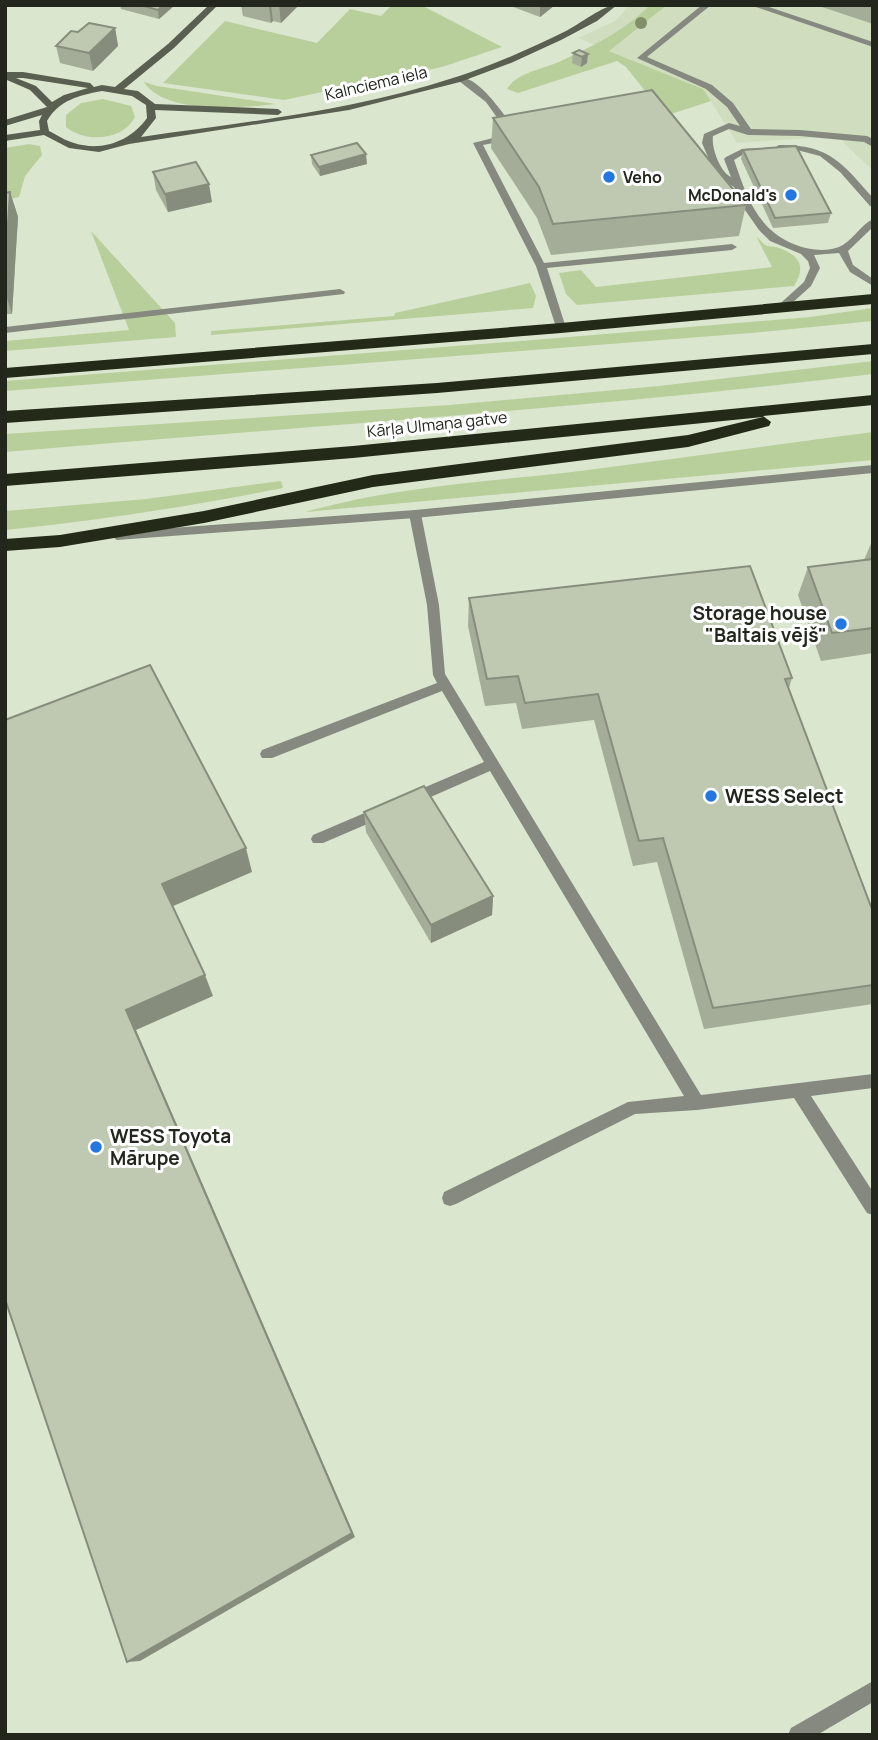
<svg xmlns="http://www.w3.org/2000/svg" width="878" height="1740" font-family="Manrope,sans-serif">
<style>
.built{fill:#d0debf}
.green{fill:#b9cf9b}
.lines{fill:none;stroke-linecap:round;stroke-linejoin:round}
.lane{fill:#85897f;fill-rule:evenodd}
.street{fill:#85897f;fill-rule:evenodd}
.secondary{fill:#595f51;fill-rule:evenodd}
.highway{fill:#232a18;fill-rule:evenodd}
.tree{fill:#81906a}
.wall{fill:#a4ad98}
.shaded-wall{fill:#868d7c}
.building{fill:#bfc9b1;stroke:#868d7c;stroke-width:2}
.poi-dot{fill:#2277e1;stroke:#fff;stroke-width:2.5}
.labels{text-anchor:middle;stroke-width:6;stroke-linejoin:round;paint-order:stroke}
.far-street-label{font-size:16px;fill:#22261d;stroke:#fff}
.far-poi-label{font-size:16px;font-weight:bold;fill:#22261d;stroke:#fff;text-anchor:start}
.poi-label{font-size:19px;font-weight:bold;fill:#22261d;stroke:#fff;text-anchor:start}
</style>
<rect width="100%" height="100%" fill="#dbe6ce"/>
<polygon class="built" points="630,5 873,5 873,171 837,136 737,143 703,89 578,38 615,21"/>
<g class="green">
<polygon points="392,5 421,5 502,47 442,67 284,100 163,83 225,21 317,43 350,9 381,16"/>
<path d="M650,5H667L609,51L703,89L711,101L665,116L626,67L617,61L518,93L507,89C517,72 544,69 561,61C591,47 626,30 650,5Z"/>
<path d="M144,82L157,86L276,104C241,108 165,115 144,82Z"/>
<path d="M103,99L131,106L135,117C123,141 85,143 66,127V115L81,103Z"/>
<polygon points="29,144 40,146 42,155 25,176 19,197 5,200 5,148"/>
<polygon points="91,231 175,323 176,337 5,351 5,341 129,330"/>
<path d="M756,236C757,237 764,244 765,245C768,247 773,246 776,247C799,254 807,266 794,286L577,305L566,294L559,273L581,270L596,287L772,267Z"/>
<polygon points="530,283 536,296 533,308 211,335 211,331 394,316 395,313"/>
<polygon points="873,308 873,321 751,333 5,391 5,381 533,340 810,317"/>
<path d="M873,361V374C585,409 294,427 5,452V434L450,405L659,386Z"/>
<path d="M873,432V460L305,512C392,487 482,482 572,472C672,459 773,445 873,432Z"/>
<path d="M281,481L283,488C190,506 99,521 5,530V511L146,499Z"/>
</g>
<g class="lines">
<g class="lane">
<path d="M702,5H711L647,57L712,85L733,103L751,129L800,130L867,136L873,139V147L864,142L800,136L748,135L729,129L713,136C711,147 720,172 731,177L724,159L726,157L742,149L762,148V152L744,154L734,160C747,197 757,230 796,245C808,250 826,252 839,247C852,242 860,225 873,219V227L848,251L853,265L873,279V286L850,272L839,253L814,255L820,268L811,286L782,312H774L773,310L804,282L810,268L808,261L801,254L770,241L759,230L745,210L734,187L716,176L702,143L704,134L729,123L740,126L727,107L706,89L637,58Z"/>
<polygon points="750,5 763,5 873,42 873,47"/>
<path d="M459,77C480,77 504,115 516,131L514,133H508L486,102L459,81Z"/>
<polygon points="509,134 514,137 512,139 483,145 544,263 732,244 737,247 732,250 547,268 566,328 565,330 557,330 536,266 473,143"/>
<path d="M779,145C829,144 842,163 873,198V207L870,206L840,172L820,156L797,150H776L774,148Z"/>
<polygon points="340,289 345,292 344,294 5,333 5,327"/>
<polygon points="415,510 421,514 439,605 445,674 701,1095 873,1074 873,1088 811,1096 873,1192 873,1215 867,1213 794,1098 697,1110 635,1114 456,1204 450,1206 444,1204 442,1198 444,1192 628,1102 684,1096 490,771 417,803 407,803 405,799 407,795 484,762 442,691 272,758 262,758 260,754 262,750 437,683 433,675 427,605 409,514"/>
<polygon points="381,806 386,808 388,812 386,816 323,843 313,843 311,839 313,835"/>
</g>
<g class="street">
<polygon points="873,465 873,473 415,518 117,540 111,536 117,532 415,510"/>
<polygon points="873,1681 873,1702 817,1735 788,1735 791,1728"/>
</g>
<path class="secondary" d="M209,5H218L174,48L124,89L138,91L155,104L278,109L282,112L278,115L155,110L156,118L141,137C245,122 352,111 453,78C492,66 529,49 566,31C580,24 603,5 617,5L597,21L561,40L511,63L460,82L349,110L129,144L99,152L69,148L44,135L5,141V135L40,130L39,121L42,115L5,126V120L47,107L30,90L7,80L5,72H23L90,83L94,87L102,85L115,87L168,44ZM16,78H23L88,88L64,95L52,102L36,86ZM102,91L132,96L146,105L147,118C131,141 102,152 74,143C66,141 57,135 49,131L47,121C59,100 80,95 102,91Z"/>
<g class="highway">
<polygon points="873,294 873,304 561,333 5,378 5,368 561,323"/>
<polygon points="873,344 873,354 437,393 5,423 5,411 437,383"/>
<polygon points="873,395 873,405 763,416 771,422 769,426 688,447 373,487 204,523 60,547 5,551 5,539 60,535 204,511 373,475 688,435 763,417 353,458 5,486 5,474 353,446"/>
</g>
</g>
<circle class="tree" cx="641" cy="23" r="6"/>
<g class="wall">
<polygon points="120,5 175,5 159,19 121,9"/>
<polygon points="241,5 299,5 281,23 273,21 271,23 243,16"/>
<polygon points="508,5 555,5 540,17"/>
<polygon points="816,5 873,5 873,24"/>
<polygon points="115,28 118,46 93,71 60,63 56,46 78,32"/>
<polygon points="579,50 587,63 581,67 572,63 573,53"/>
<polygon points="493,118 746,205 739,236 551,255 537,218 491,148"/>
<polygon points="743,150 831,213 828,223 773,228 741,159"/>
<polygon points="311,155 367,164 320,176 312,164"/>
<polygon points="153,172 212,202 168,212 156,190"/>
<polygon points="10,192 18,217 12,314 5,314 5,193"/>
<polygon points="873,539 873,653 821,661 798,595 808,567 864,560"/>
<polygon points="469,598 792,678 789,688 873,912 873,1004 704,1029 657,862 633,866 594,720 522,729 516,703 485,706 468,626"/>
<polygon points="364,812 493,896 492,915 431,943 366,832"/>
</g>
<g class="shaded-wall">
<polygon points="163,5 175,5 159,19 158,10"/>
<polygon points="269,5 271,5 273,21 271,23"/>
<polygon points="279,5 299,5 281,23"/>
<polygon points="540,5 555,5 540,17"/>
<polygon points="115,28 118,46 93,71 89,53"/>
<polygon points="588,54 587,63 581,67 582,57"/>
<polygon points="366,154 367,164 320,176 319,167"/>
<polygon points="209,184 212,202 168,212 165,194"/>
<polygon points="10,192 18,217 12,314 5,292 5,272"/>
<polygon points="246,848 252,872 171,907 162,884"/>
<polygon points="493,896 492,915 431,943 431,925"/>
<polygon points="205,975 213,996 136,1030 355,1537 140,1661 127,1662 126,1010"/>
</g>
<g class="building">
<polygon points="140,5 163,5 158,10"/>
<polygon points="89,23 115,28 89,53 56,46 71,31 78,32"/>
<polygon points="579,50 588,54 582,57 573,53"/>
<polygon points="652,90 746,205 553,224 539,187 493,118"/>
<polygon points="357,143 366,154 319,167 311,155"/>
<polygon points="796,146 831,213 775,218 743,150"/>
<polygon points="196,162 209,184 165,194 153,172"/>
<polygon points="10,192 5,272 5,193"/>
<polygon points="873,559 873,628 832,633 808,567"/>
<polygon points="750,566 792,678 785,679 873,912 873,985 713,1008 663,838 639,841 598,694 525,703 518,676 487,679 469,598"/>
<polygon points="150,665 246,848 162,884 205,975 126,1010 352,1533 127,1662 5,1299 5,720"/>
<polygon points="424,786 493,896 431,925 364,812"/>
</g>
<g class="poi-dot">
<circle cx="609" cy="177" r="7"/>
<circle cx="791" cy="195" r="7"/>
<circle cx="841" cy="624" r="7"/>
<circle cx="711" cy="796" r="7"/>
<circle cx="96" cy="1147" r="7"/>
</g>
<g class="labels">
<g class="far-street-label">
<text transform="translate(376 83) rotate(-13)" y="6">Kalnciema iela</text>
<text transform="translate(437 424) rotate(-6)" y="6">Kārļa Ulmaņa gatve</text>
</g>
<g class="far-poi-label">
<text x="623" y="183">Veho</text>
<text x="777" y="201" text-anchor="end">McDonald's</text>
</g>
<g class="poi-label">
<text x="827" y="620" text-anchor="end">Storage house<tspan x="827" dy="22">"Baltais vējš"</tspan></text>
<text x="725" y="803">WESS Select</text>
<text x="110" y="1143">WESS Toyota<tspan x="110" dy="22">Mārupe</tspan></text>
</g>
</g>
<rect width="878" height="1740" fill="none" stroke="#22261d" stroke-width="14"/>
</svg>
